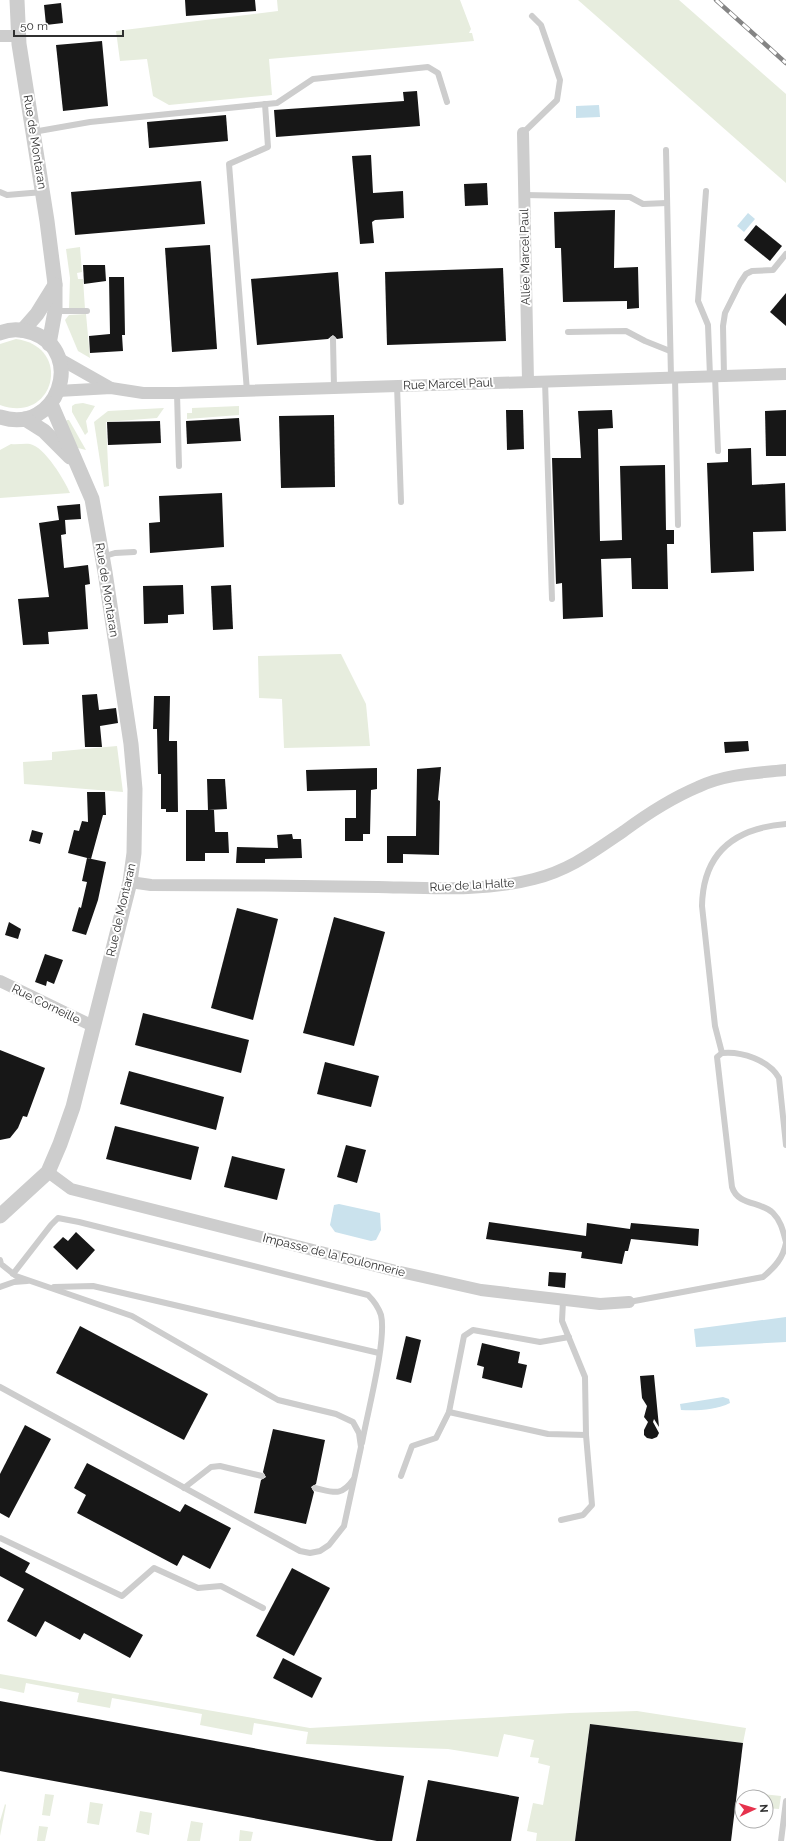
<svg xmlns="http://www.w3.org/2000/svg" width="786" height="1841" font-family="Raleway,sans-serif">
<style>
.green{fill:#e7edde}
.water{fill:#cae2ed}
.building{fill:#171717}
.lines{fill:none;stroke-linecap:round;stroke-linejoin:round}
.service{stroke:#cdcdcd;stroke-width:6}
.minor{stroke:#cdcdcd;stroke-width:12}
.tertiary{stroke:#cdcdcd;stroke-width:15}
.rail-casing{stroke:#858585;stroke-width:4.5}
.rail{stroke:#fff;stroke-width:3;stroke-dasharray:9;stroke-linecap:butt}
.labels{text-anchor:middle;stroke-width:4;stroke-linejoin:round;paint-order:stroke}
.street-label{font-size:12px;fill:#303030;stroke:#fff}
</style>
<rect width="100%" height="100%" fill="#fff"/>
<g class="green">
<polygon points="277,0 460,0 471,29 469,33 472,33 474,41 269,59 272,95 169,105 153,96 147,59 120,61 116,31 278,11"/>
<polygon points="578,0 679,0 786,94 786,183"/>
<polygon points="80,247 82,272 77,273 78,279 83,279 85,309 69,309 70,278 66,249"/>
<polygon points="86,314 90,358 78,351 65,320 69,315"/>
<path d="M16,339C74,347 54,425 0,405V344Z"/>
<polygon points="83,403 95,406 86,421 88,432 85,435 72,412 72,406 75,404"/>
<polygon points="239,406 239,415 187,419 187,413 192,413 192,408"/>
<polygon points="164,408 157,418 106,422 109,486 104,487 94,422 108,411"/>
<polygon points="67,420 69,420 86,450 78,448 64,423"/>
<path d="M11,444C17,445 24,443 30,444C45,447 65,481 70,493L0,498V450Z"/>
<polygon points="341,654 366,704 370,746 284,748 282,699 259,698 258,656"/>
<polygon points="117,746 123,792 24,784 23,762 52,760 52,752"/>
<polygon points="0,1674 310,1728 570,1713 637,1711 746,1728 743,1743 590,1724 575,1841 536,1841 537,1833 527,1831 533,1803 543,1805 550,1766 538,1763 539,1758 530,1757 534,1740 504,1734 498,1757 448,1749 306,1744 308,1732 254,1723 252,1735 200,1725 202,1714 112,1698 110,1708 77,1702 79,1693 26,1683 24,1693 0,1688"/>
<polygon points="751,1793 781,1796 779,1809 766,1808 766,1797 751,1797"/>
<polygon points="45,1794 54,1795 50,1816 42,1815"/>
<polygon points="90,1802 103,1804 99,1825 87,1823"/>
<polygon points="5,1804 6,1805 0,1836 0,1821"/>
<polygon points="140,1811 152,1813 149,1835 136,1832"/>
<polygon points="191,1821 203,1823 200,1841 187,1841"/>
<polygon points="39,1826 48,1827 45,1841 37,1841"/>
<polygon points="240,1830 253,1832 251,1841 239,1841"/>
</g>
<g class="water">
<polygon points="599,105 600,117 576,118 576,106"/>
<polygon points="748,213 755,219 744,232 737,226"/>
<polygon points="339,1204 380,1213 381,1230 376,1240 371,1241 335,1232 330,1225 334,1205"/>
<polygon points="786,1317 786,1342 696,1347 694,1329"/>
<path d="M723,1397L729,1399L730,1403C716,1410 696,1411 681,1410L680,1404Z"/>
</g>
<g class="building">
<polygon points="185,0 255,0 256,11 186,16"/>
<polygon points="61,3 63,23 46,25 44,5"/>
<polygon points="102,41 108,106 63,111 56,45"/>
<polygon points="417,91 420,126 276,137 274,110 404,101 403,92"/>
<polygon points="226,115 228,141 149,148 147,122"/>
<polygon points="371,155 373,193 403,191 404,218 375,220 372,222 374,243 360,244 352,156"/>
<polygon points="201,181 205,224 75,235 71,192"/>
<polygon points="487,183 488,205 465,206 464,184"/>
<polygon points="615,210 614,268 638,267 639,308 627,309 627,301 563,302 561,248 555,248 554,212"/>
<polygon points="756,225 782,246 770,261 744,240"/>
<polygon points="210,245 217,349 172,352 165,248"/>
<polygon points="83,265 105,265 106,281 84,284"/>
<polygon points="503,268 506,341 387,345 385,272"/>
<polygon points="338,272 343,338 337,339 333,335 328,339 257,345 251,279"/>
<polygon points="109,277 124,277 125,335 122,335 123,351 90,353 89,336 110,334"/>
<polygon points="786,293 786,326 770,312"/>
<polygon points="506,410 523,410 524,449 507,450"/>
<polygon points="612,410 613,428 598,429 600,541 622,540 620,466 665,465 666,530 674,530 674,544 667,544 668,589 632,589 631,558 601,559 603,617 563,619 562,583 556,584 552,458 581,458 578,411"/>
<polygon points="786,410 786,456 766,456 765,411"/>
<polygon points="334,415 335,487 281,488 279,416"/>
<polygon points="239,418 241,441 187,444 186,421"/>
<polygon points="160,421 161,443 108,445 107,422"/>
<polygon points="751,448 752,485 785,483 786,531 753,532 754,571 711,573 707,463 728,462 728,449"/>
<polygon points="222,493 224,547 150,553 149,523 160,522 159,496"/>
<polygon points="80,504 81,519 65,520 66,534 61,535 64,568 88,565 90,584 85,585 88,629 48,632 49,644 23,645 18,599 49,597 39,523 59,520 57,506"/>
<polygon points="183,585 184,614 168,615 168,623 144,624 143,586"/>
<polygon points="231,585 233,629 213,630 211,586"/>
<polygon points="97,694 99,710 116,708 118,723 100,726 102,747 85,747 82,695"/>
<polygon points="154,696 170,696 169,741 177,741 178,812 166,812 166,809 161,809 161,774 158,774 157,729 153,729"/>
<polygon points="748,741 749,751 725,753 724,742"/>
<polygon points="441,767 438,800 440,801 439,855 403,854 403,863 387,863 387,836 416,836 417,769"/>
<polygon points="377,768 377,789 371,790 370,834 363,834 363,841 345,841 345,818 356,818 356,790 307,791 306,770"/>
<polygon points="207,779 225,779 227,809 208,810"/>
<polygon points="87,792 105,792 106,815 103,815 91,859 68,853 74,830 79,831 82,821 88,822"/>
<polygon points="186,810 214,810 215,832 228,832 229,853 205,853 205,861 186,861"/>
<polygon points="32,830 43,833 40,844 29,841"/>
<polygon points="292,834 293,839 301,839 302,858 265,859 265,863 236,863 237,847 278,848 277,835"/>
<polygon points="87,858 106,862 98,900 86,935 72,931 79,907 81,908 87,882 82,881"/>
<polygon points="237,908 278,919 253,1020 211,1008"/>
<polygon points="334,917 385,932 354,1046 303,1033"/>
<polygon points="9,922 21,929 18,939 5,935"/>
<polygon points="45,954 63,960 54,984 47,981 46,986 35,982"/>
<polygon points="143,1013 249,1040 241,1073 135,1045"/>
<polygon points="0,1050 45,1068 27,1117 23,1116 18,1128 10,1138 0,1140"/>
<polygon points="325,1062 379,1076 371,1107 317,1094"/>
<polygon points="129,1071 224,1097 216,1130 120,1104"/>
<polygon points="115,1126 199,1147 191,1180 106,1159"/>
<polygon points="346,1145 366,1150 357,1183 337,1177"/>
<polygon points="232,1156 285,1169 277,1200 224,1187"/>
<polygon points="489,1222 586,1236 587,1223 630,1229 631,1223 699,1229 698,1246 631,1239 628,1251 625,1251 622,1264 581,1258 582,1252 486,1239"/>
<polygon points="76,1232 95,1250 77,1270 53,1247 63,1237 68,1241"/>
<polygon points="549,1272 566,1273 565,1288 548,1286"/>
<polygon points="80,1326 208,1394 184,1440 56,1373"/>
<polygon points="406,1336 421,1340 411,1383 396,1379"/>
<polygon points="482,1343 520,1352 518,1363 527,1365 522,1388 482,1378 484,1367 477,1365"/>
<polygon points="654,1375 659,1427 654,1419 653,1422 659,1433 657,1437 652,1439 647,1438 644,1435 644,1430 648,1422 644,1417 647,1406 642,1398 640,1376"/>
<polygon points="25,1425 51,1439 9,1518 0,1513 0,1474"/>
<polygon points="273,1429 325,1440 316,1484 311,1487 314,1492 306,1524 254,1513 261,1480 266,1477 263,1472"/>
<polygon points="87,1463 180,1512 185,1504 231,1528 210,1569 183,1555 177,1566 77,1513 86,1495 74,1488"/>
<polygon points="0,1547 30,1563 25,1572 143,1635 130,1658 84,1633 80,1640 45,1621 36,1637 7,1621 24,1589 0,1576"/>
<polygon points="292,1568 330,1588 294,1656 256,1636"/>
<polygon points="283,1658 322,1678 312,1698 273,1678"/>
<polygon points="0,1701 404,1776 392,1841 377,1841 0,1771"/>
<polygon points="590,1724 743,1743 731,1841 575,1841"/>
<polygon points="428,1780 519,1797 511,1841 416,1841"/>
</g>
<g class="lines">
<g class="service">
<polyline points="33,132 90,122 277,103 313,79 428,67 438,73 447,102"/>
<polyline points="523,133 557,100 560,80 541,25 532,16"/>
<polyline points="666,150 671,377"/>
<polyline points="706,191 698,301 708,325 710,376"/>
<polyline points="0,192 7,195 43,192"/>
<polyline points="524,195 630,197 643,204 667,203"/>
<polyline points="55,311 87,311"/>
<polyline points="568,332 626,331 645,341 670,351"/>
<polyline points="333,339 334,388"/>
<polyline points="715,376 718,451"/>
<polyline points="724,376 723,326 725,313 740,283 746,274 752,271 773,270 786,254"/>
<polyline points="675,377 678,525"/>
<polyline points="545,381 552,599"/>
<polyline points="397,385 401,502"/>
<polyline points="247,391 229,164 268,147 265,104"/>
<polyline points="177,393 179,466"/>
<polyline points="102,557 115,553 134,552"/>
<path d="M722,1053L715,1026L702,906C703,852 735,828 786,824"/>
<path d="M786,1145L779,1078C769,1060 741,1051 722,1053L717,1057L732,1187C738,1206 761,1201 773,1213C781,1221 783,1231 786,1242"/>
<polyline points="0,1260 1,1264 16,1276 132,1316 278,1400 336,1414 353,1422 359,1433 361,1447 344,1526 329,1545 320,1551 310,1553 300,1551 0,1387"/>
<path d="M13,1274L51,1225L58,1218L79,1222L368,1295C374,1301 378,1306 381,1315C387,1340 367,1414 362,1443"/>
<polyline points="0,1287 14,1282 27,1281"/>
<polyline points="54,1287 93,1286 379,1353"/>
<path d="M629,1302L763,1277C775,1267 783,1258 786,1243"/>
<polyline points="449,1412 548,1434 586,1435"/>
<polyline points="401,1476 412,1446 436,1438 449,1412 464,1336 473,1330 540,1342 569,1337"/>
<polyline points="184,1488 211,1467 220,1466 262,1476"/>
<path d="M315,1488C333,1492 341,1497 353,1480"/>
<polyline points="561,1520 583,1515 592,1505 586,1435 585,1377 562,1321 563,1301"/>
<polyline points="0,1538 122,1596 154,1568 198,1588 221,1586 263,1608"/>
<polyline points="781,1841 786,1801"/>
</g>
<g class="minor">
<polyline points="0,36 18,36"/>
<polyline points="523,133 528,381"/>
<polyline points="58,358 111,388"/>
<polyline points="58,391 111,388 143,393 177,393 786,374"/>
<path d="M130,882L151,885C227,885 302,886 378,887C429,888 484,892 534,879C570,870 593,852 624,831C647,814 672,798 698,787C725,774 757,773 786,770"/>
<polyline points="0,981 93,1026"/>
<polyline points="48,1172 71,1189 396,1271 481,1290 600,1304 629,1302"/>
</g>
<g class="tertiary">
<polyline points="17,0 19,44 47,221 55,284 55,311 49,344"/>
<polyline points="23,330 37,314 55,285"/>
<path d="M0,333C11,328 22,329 33,333C86,352 58,436 0,417"/>
<polyline points="25,419 44,431 70,457"/>
<polyline points="0,1216 48,1172 60,1144 73,1107 130,882 134,853 135,789 131,744 105,572 92,499 51,404"/>
</g>
<g class="rail-casing">
<polyline id="rail" points="716,0 786,63"/>
</g>
<use href="#rail" class="rail"/>
</g>
<g class="labels">
<g class="street-label">
<text transform="translate(35 142) rotate(81)" y="4">Rue de Montaran</text>
<text transform="translate(525 257) rotate(-91)" y="4">Allée Marcel Paul</text>
<text transform="translate(448 384) rotate(-2)" y="4">Rue Marcel Paul</text>
<text transform="translate(107 590) rotate(81)" y="4">Rue de Montaran</text>
<text transform="translate(472 885) rotate(-3)" y="4">Rue de la Halte</text>
<text transform="translate(121 910) rotate(-77)" y="4">Rue de Montaran</text>
<text transform="translate(46 1004) rotate(26)" y="4">Rue Corneille</text>
<text transform="translate(334 1255) rotate(14)" y="4">Impasse de la Foulonnerie</text>
</g>
</g>
<g transform="translate(754 1809) rotate(86)"><circle r="19" fill="#ffffff" stroke="#acacac"/>
<path d="M0-3L7 15L0 10L-7 15Z" fill="#e6324d"/>
<text y="-6" font-size="11" font-weight="bold" text-anchor="middle" fill="#303030">N</text>
</g>
<path d="M14 30v6h109v-6" fill="none" stroke="#303030" stroke-width="2"/>
<text x="20" y="30" font-size="12" fill="#303030" stroke="#ffffff" stroke-width="3" paint-order="stroke">50 m</text>
</svg>
